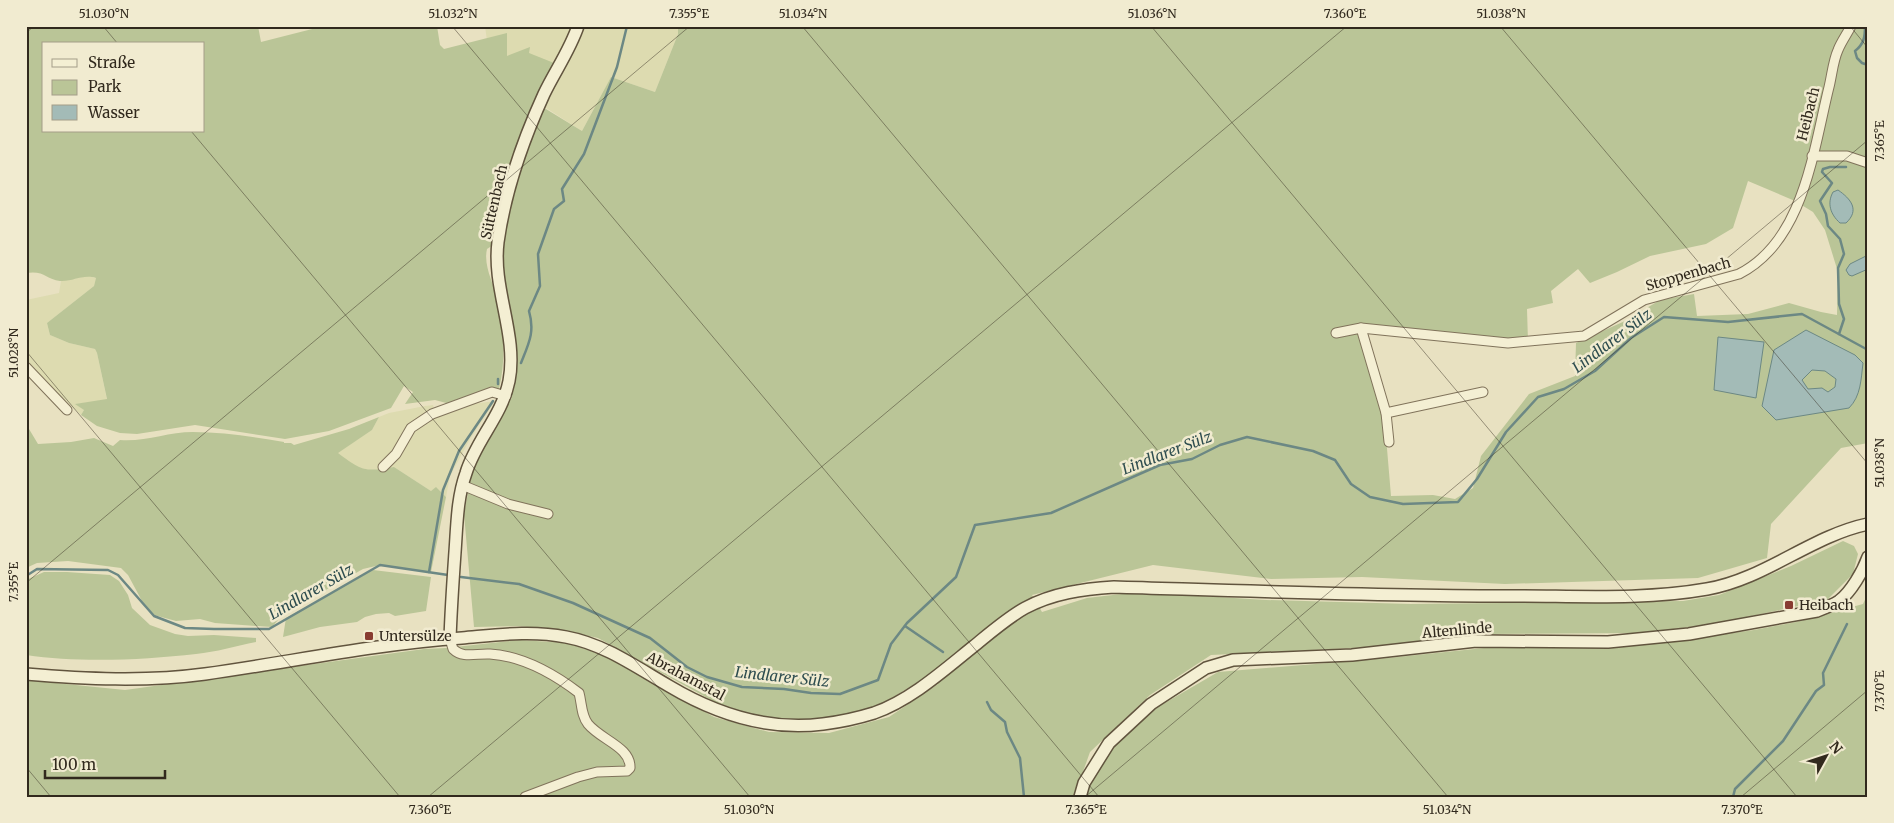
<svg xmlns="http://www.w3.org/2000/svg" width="1894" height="823" font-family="Merriweather,serif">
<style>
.farmland{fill:#dddbb0}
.green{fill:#bac597;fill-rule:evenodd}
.water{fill:#a3bbb7;stroke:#6c8884;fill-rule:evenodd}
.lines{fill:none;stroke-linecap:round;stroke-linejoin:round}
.stream{stroke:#6c8884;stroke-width:2.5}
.street-casing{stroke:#80735b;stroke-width:11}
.secondary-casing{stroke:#61543e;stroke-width:14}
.street{stroke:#f4efd3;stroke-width:9}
.secondary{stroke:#f4efd3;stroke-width:11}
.ticks{fill:none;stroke:#31291d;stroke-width:1;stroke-opacity:0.45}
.poi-dot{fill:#883c31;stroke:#f1ebd0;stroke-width:2}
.labels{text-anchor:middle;stroke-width:5;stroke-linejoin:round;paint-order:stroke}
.street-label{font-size:14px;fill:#31291d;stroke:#f1ebd0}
.poi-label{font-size:14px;fill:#31291d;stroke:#f1ebd0;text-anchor:start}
.water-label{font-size:15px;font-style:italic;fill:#2e4d4f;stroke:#f1ebd0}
.neatline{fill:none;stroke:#31291d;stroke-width:2}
.ticks-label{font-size:12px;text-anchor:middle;fill:#31291d}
</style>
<rect width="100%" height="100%" fill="#e8e1c1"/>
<g class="farmland">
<polygon points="485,26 678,26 678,34 655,92 611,77 582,131 543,106 494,92"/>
<polygon points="88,276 96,278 94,286 47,323 50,335 69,343 95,349 97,353 107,400 76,404 84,410 81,415 26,365 26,300 59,293 61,281"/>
<polygon points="495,401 470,439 450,476 446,497 436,488 431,491 394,467 373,471 357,468 337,453 372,430 379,417 389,413 425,406 433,405 434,409"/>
</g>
<g class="green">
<path d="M26,26H258L261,42L324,26H437L440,45L444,49L507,33V56L530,47L529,53L554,63L493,245L487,249C483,266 494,284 498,301C504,330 506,360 499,389L450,404L435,400L405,404L413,392L404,386L391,408L329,431L285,439L195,425L137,434L120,433L97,426L81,415L84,410L75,404L107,399L97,353L95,349L69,343L50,335L47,323L94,286L96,278C82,274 73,282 60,281C46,279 44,270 26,273ZM44,44H204V131H44Z"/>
<path d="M678,26H1868V443L1841,448L1771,524L1767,558L1698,578L1505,584L1362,577L1271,579L1153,565L1032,595L1042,612L1087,598L1139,592L1266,600L1411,604L1683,601L1719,595L1791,566L1843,541L1854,546L1858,554L1853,574L1827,600L1713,624L1643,633L1475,634L1373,647L1211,655L1150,695L1090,752L1074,797H26V680L125,690L424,649L446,648L520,640L567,643L611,658L714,717L769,732L829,733L889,717L938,684L932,673L881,705L849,714L807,720L761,717L722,706L598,638L557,629L517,626L474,627L464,514L474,461L512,385L504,285L502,224L541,106L582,131L611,77L655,92L678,34ZM1748,181L1795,201L1813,212L1825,230L1838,272L1837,315L1821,312L1789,303L1748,314L1697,316L1694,294L1660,300L1625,321L1576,343L1575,376L1529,394L1481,456L1473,488L1455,499L1433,495L1391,496L1383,401L1362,328L1528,342L1527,309L1553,303L1551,291L1578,269L1590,283L1617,272L1650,256L1706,244L1733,228Z"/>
<path d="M379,417L372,430L338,453C362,471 364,472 394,467L431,491L436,487L446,497L431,572L380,565L363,569L283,614L272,627L215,623L200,619L176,621L154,615L142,601L128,575L121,568L68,561L37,563L26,568V424L38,444L71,442L94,438L113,446L120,440C145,442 168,432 193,432C223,432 254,437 284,442V443H291L294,445L349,429Z"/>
<polygon points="373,570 431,577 426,611 395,616 389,613 376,614 365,617 357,622 320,627 283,637 286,618"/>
<path d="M44,572H67L110,575L119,581L128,595L132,608L150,625L175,634L188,636L214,635L256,638V642C236,646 216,652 196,654C143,660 79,663 26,655V580Z"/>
<polygon points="1868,593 1868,797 1086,797 1088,786 1116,744 1158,707 1218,672 1388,658 1484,648 1654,644 1754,630 1796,622 1863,604"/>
</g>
<g class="water">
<path d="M1838,190C1851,199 1860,210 1846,223H1840C1830,214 1827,203 1833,192Z"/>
<polygon points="1868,255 1868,269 1852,276 1849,275 1846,270 1850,264"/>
<path d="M1806,330L1855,355L1863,363C1861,379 1861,396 1849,408L1776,420L1762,406L1774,350ZM1812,370L1825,371L1836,379L1835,387L1828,392L1822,388L1808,389L1802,380Z"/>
<polygon points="1718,337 1764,342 1756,398 1714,390"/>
</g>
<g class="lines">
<g class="stream">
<path d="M1865,26C1865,37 1864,44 1855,51L1857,58L1862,63L1868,65"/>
<polyline points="1866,155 1868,154"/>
<polyline points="1839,334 1844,319 1839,304 1838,268 1844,254 1840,239 1828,226 1826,214 1820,201 1832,183 1822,172 1823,169 1830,167 1846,167"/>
<path d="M521,363C529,343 535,332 529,311L540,286L538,254L554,209L564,201L562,189L584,154L617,67L627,26"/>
<polyline points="498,384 498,379"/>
<polyline points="429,572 443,490 459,451 493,401"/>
<polyline points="26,576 37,569 108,570 118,575 154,616 185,628 214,629 269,629 380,565 448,575"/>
<polyline points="461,577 519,584 573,603 650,638 687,667 707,677 742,687 784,689 811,693 840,694 878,680 891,644 907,623 956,577 975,525 1051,513 1160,465 1192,459 1220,445 1247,437 1313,451 1335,460 1351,484 1370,497 1403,504 1458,502 1477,479 1506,432 1538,397 1564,389 1595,371 1631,338 1664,317 1728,322 1802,314 1868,350"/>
<polyline points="905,626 943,652"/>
<polyline points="987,702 991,710 1005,722 1007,732 1020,758 1024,797"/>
<polyline points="1733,797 1735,789 1783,741 1816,691 1824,685 1823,673 1847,624"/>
</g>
<g class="street-casing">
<g id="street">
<polyline points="1812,156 1847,156 1868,163"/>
<polyline points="1361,328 1386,413 1389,442"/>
<path d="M1336,333L1361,328L1508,343L1584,336L1644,300L1739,274C1804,241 1813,151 1829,87C1832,75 1833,61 1838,50C1841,42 1847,34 1851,26"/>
<polyline points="26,367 67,410"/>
<polyline points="1386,413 1483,392"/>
<polyline points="383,467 396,454 411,428 432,414 492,392 506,396"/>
<polyline points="462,485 508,504 548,514"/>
<path d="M450,639L453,649C463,659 477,653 490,654C522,656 554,674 579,693C582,704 581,715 588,724C601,740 631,747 630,768L627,771L597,772L578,777L525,797"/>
</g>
</g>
<g class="secondary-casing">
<g id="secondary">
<path d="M450,639C451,609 453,581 455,552C457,525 457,498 466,473C476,440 502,416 509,381C518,335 492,289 498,242C505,192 523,140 544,94C555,71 570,50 578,26"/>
<path d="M26,674C85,679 146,682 205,674C291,662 375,644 462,638C497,635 531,630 566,637C604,644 636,667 669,686C716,714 768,731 823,724C839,722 858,718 874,713C911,700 944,670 974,646C990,633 1007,618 1025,608C1053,593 1083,589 1114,587C1248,591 1381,596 1515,596C1579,596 1645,600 1707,589C1765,579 1811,536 1868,524"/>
<path d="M1080,797L1084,783L1109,743L1151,704L1206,668L1233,660L1352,655L1476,641L1608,642L1689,634L1817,611C1825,608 1833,605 1839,601C1851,592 1863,571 1868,557"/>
</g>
</g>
<use href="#street" class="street"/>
<use href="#secondary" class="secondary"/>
</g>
<path class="ticks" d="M103,26L118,44M452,26L1099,797M802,26L1448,797M1151,26L1797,797M1500,26L1868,464M1850,26L1868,48M26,33L34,26M191,131L750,797M26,351L400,797M26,583L690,26M26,767L51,797M428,797L1347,26M1085,797L1868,140M1741,797L1868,690"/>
<g class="poi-dot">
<rect x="1784" y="600" width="10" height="10" rx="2.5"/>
<rect x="364" y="631" width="10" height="10" rx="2.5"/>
</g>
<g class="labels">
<g class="street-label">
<text transform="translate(1808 114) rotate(-76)" y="5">Heibach</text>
<text transform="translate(494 202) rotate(-77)" y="5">Süttenbach</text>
<text transform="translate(1688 274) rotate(-16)" y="5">Stoppenbach</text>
<text transform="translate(1457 630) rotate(-5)" y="5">Altenlinde</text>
<text transform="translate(686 676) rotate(28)" y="5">Abrahamstal</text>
</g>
<g class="poi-label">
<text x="1799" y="610">Heibach</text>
<text x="379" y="641">Untersülze</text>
</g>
<g class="water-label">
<text transform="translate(1612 341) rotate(-37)" y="5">Lindlarer Sülz</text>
<text transform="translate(1167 453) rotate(-21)" y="5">Lindlarer Sülz</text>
<text transform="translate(311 592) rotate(-30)" y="5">Lindlarer Sülz</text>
<text transform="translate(782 677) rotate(6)" y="5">Lindlarer Sülz</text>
</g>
</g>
<rect width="1894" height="823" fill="none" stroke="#f1ebd0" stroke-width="55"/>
<rect x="42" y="42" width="162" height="90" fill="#f1ebd0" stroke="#a49d88"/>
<rect x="52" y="59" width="25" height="8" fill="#f4efd3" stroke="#a49d88"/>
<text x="88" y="68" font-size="15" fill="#31291d">Straße</text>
<rect x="52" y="80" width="25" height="15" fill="#bac597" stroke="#a49d88"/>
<text x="88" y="92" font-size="15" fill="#31291d">Park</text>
<rect x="52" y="105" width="25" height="15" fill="#a3bbb7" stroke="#a49d88"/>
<text x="88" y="118" font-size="15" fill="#31291d">Wasser</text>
<g transform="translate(1826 756) rotate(50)" stroke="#f1ebd0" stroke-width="4" paint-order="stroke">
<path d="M0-4L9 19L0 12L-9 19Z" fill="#31291d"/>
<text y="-8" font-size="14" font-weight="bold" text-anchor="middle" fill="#31291d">N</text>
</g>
<path d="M45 770v8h120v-8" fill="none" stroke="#31291d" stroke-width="2.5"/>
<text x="52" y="770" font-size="15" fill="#31291d" stroke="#f1ebd0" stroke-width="4" paint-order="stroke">100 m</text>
<rect x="28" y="28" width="1838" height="768" class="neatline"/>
<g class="ticks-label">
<text x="104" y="18">51.030°N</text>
<text x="453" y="18">51.032°N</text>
<text x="689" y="18">7.355°E</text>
<text x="803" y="18">51.034°N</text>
<text x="1152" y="18">51.036°N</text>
<text x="1345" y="18">7.360°E</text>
<text x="1501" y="18">51.038°N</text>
<text transform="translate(1880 141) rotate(-90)" y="4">7.365°E</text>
<text transform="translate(14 353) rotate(-90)" y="4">51.028°N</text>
<text transform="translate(1880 463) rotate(-90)" y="4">51.038°N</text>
<text transform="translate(14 582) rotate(-90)" y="4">7.355°E</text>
<text transform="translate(1880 691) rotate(-90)" y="4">7.370°E</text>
<text x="430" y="814">7.360°E</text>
<text x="749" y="814">51.030°N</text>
<text x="1086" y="814">7.365°E</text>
<text x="1447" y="814">51.034°N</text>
<text x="1742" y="814">7.370°E</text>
</g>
</svg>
